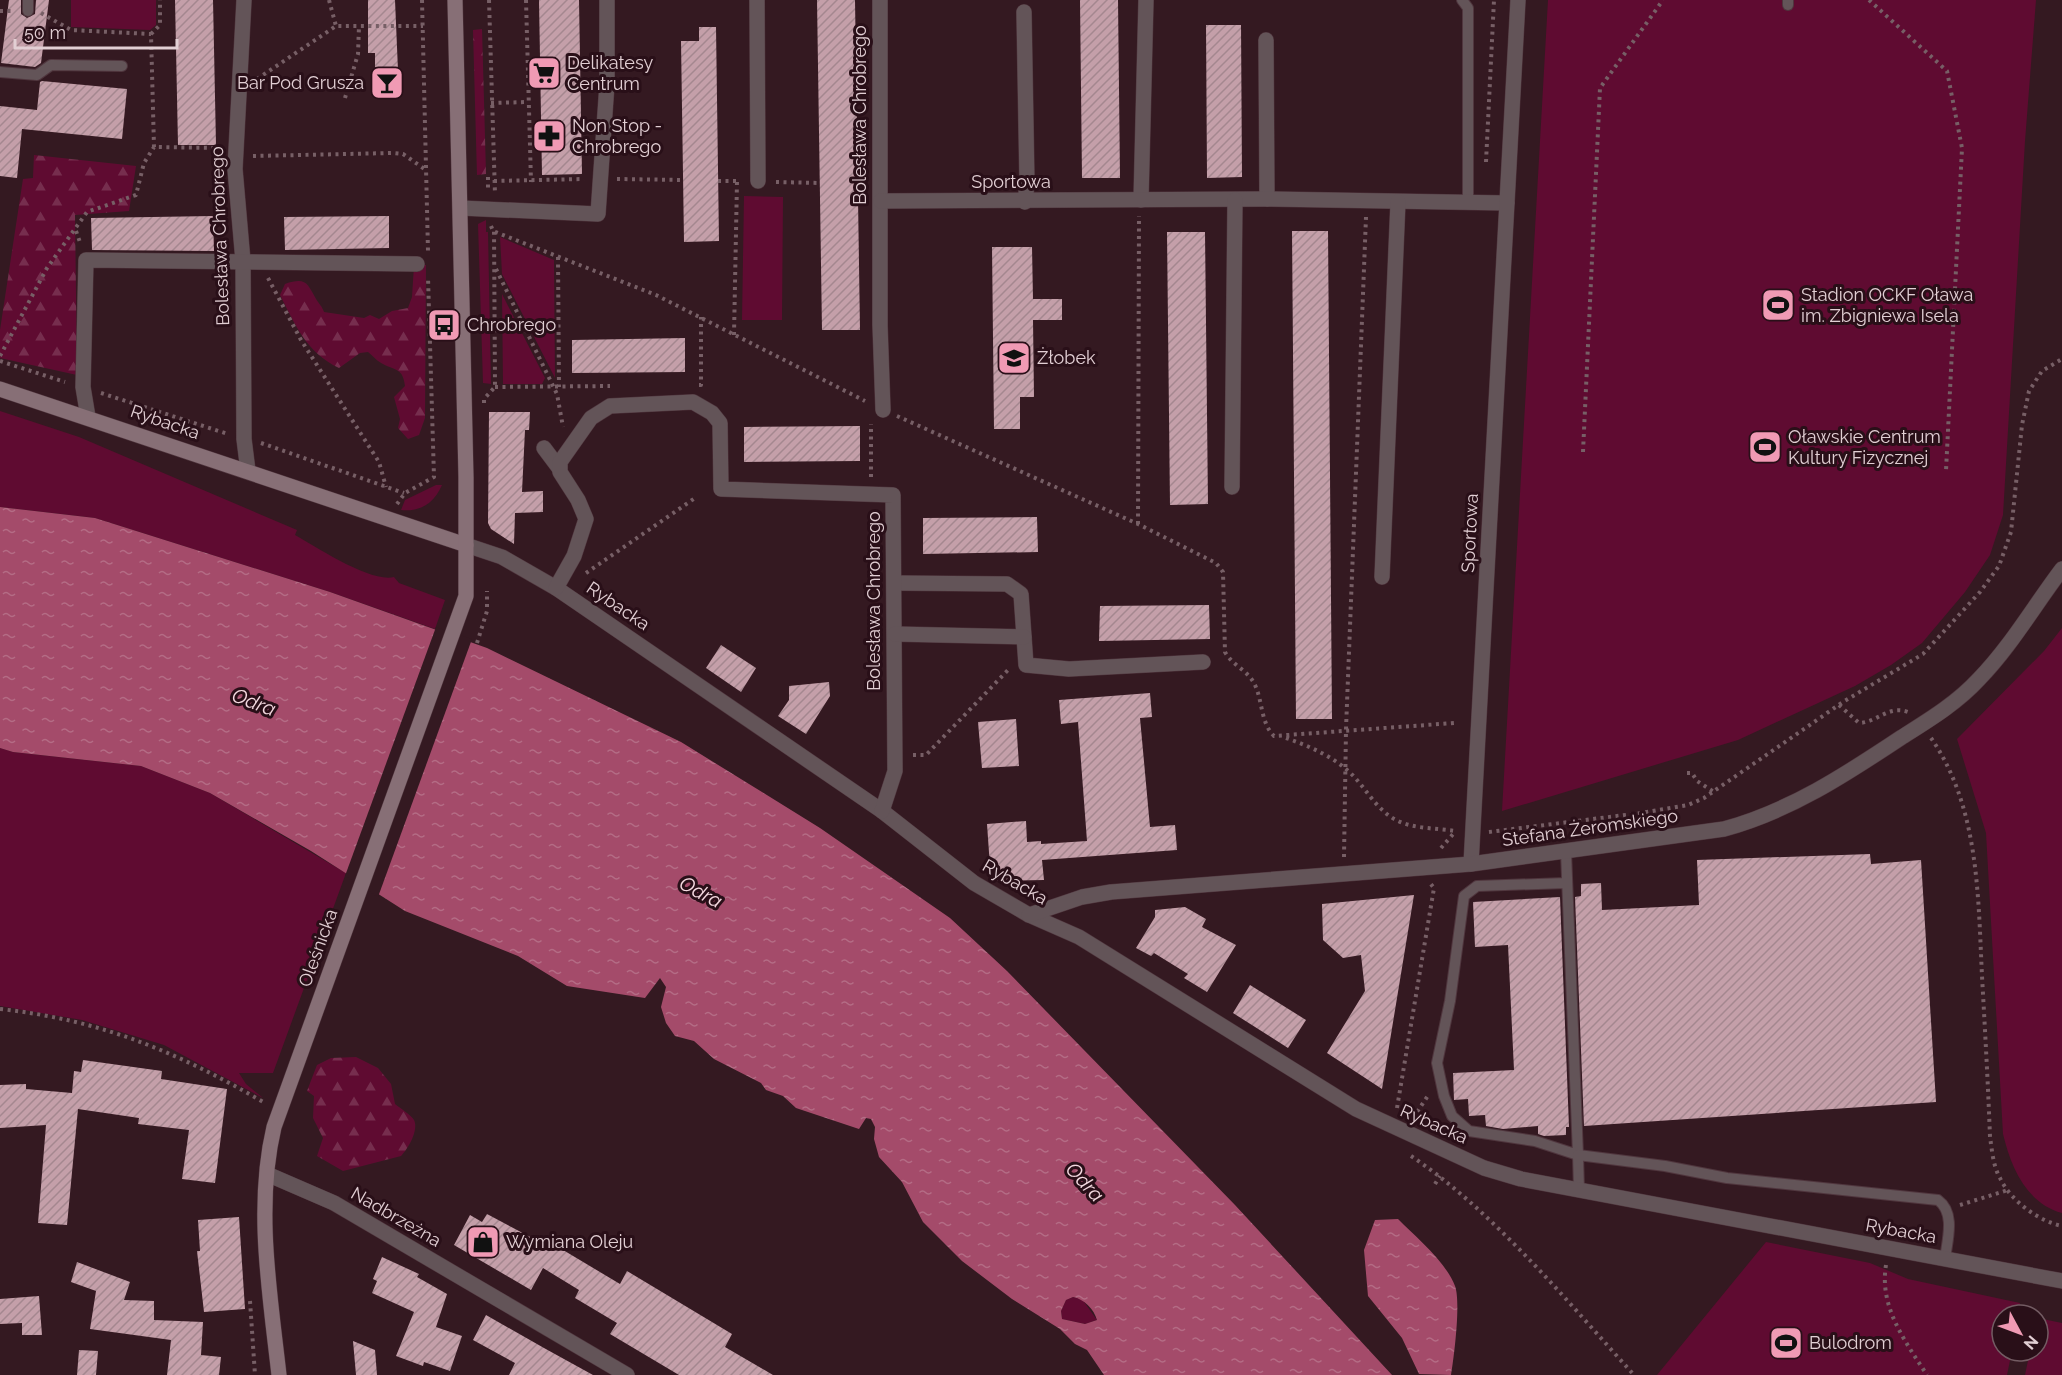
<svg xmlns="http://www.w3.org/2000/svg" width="2062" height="1375" font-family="Raleway,sans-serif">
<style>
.green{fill:#5f0b31}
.forest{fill:url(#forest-firs)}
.water{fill:url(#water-ripples);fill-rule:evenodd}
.pier{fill:#341921}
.building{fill:url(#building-hatch)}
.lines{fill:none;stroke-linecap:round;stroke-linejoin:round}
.lane-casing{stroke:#50363e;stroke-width:12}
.street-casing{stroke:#50363e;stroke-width:16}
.secondary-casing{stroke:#50363e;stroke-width:16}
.path{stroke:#775f66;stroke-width:4;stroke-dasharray:3 4.5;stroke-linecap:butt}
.lane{stroke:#635458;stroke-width:10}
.street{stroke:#635458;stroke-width:15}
.secondary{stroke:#876f76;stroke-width:15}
.labels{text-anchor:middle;stroke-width:6;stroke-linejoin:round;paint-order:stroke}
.poi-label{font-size:18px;fill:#e2cfd4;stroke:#290f18;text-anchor:start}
.street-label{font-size:18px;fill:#e2cfd4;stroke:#290f18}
.water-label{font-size:20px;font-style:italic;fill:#f4d9e0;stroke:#290f18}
</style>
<defs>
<pattern id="forest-firs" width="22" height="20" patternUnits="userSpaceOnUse" patternTransform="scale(1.5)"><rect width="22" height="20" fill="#5f0b31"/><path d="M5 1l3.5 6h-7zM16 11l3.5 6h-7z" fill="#762e4e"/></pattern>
<pattern id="water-ripples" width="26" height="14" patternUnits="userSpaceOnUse" patternTransform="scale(1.5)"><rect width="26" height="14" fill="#a44b6a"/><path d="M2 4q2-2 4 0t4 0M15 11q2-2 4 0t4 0" fill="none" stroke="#b46c85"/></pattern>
<pattern id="building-hatch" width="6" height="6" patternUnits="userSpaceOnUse" patternTransform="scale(1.5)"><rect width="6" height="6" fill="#c49fa9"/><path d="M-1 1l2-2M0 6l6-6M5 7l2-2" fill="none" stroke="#a4878f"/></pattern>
</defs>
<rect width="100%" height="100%" fill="#341921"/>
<g class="green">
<polygon points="71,0 156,0 156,25 150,30 71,27"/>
<polygon points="1548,0 2036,0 2025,141 2003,515 1990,555 1965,592 1922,643 1891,665 1855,686 1738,740 1502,811"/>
<polygon points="744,196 783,197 782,320 742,320"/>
<polygon points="486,220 486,232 488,232 491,384 483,383 478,224"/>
<polygon points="500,237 554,260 555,378 502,274"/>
<polygon points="502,294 545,378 542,384 503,384"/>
<path d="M0,411L79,437L297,530L295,535C316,547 371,583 394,577L399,583L445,600L435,629L330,592L95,518L0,507Z"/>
<path d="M436,485H442C434,503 421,512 401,510L405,500Z"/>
<path d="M2062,628V1213C2026,1203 2011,1167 2003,1134L1986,833L1957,739L2044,651Z"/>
<polygon points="0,748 13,752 141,766 210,793 346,873 273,1073 239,1073 246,1084 263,1098 164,1045 82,1020 0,1006"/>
<polygon points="1766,1242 1870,1263 1908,1279 2020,1303 2018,1315 2002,1315 2002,1351 2012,1351 2007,1375 1657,1375"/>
<polygon points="1073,1297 1082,1299 1097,1320 1085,1324 1062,1319 1061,1311 1066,1300"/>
<polygon points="2038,1318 2062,1323 2062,1375 2025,1375 2030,1351 2038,1351"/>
</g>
<g class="forest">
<polygon points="482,29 486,174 477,175 473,30"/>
<polygon points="34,155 136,166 129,211 75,215 77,375 0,358 0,330 23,179 33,178"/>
<path d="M426,265L425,418L419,435L408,439L398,428L400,419L394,397L405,386C403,368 396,371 383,364C378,362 373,356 368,352L360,353L339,368C306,352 296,326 280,295L285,284C306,277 307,283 316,299C319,304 322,306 324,312L364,318L370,315L379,319L392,311L408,308L412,297L414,266Z"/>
<path d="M356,1057L378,1068L391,1084L395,1104C400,1108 411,1115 414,1120C419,1130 408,1149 401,1156L343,1171L317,1156L323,1138L313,1118L314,1096L307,1091L317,1065L331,1058Z"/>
</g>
<g class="water">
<path d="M0,507L95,518L330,592L487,648L681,742L820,828L950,918L1007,971L1235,1205L1392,1375H1104L1087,1350L1075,1344L1060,1329L1012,1299L962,1261L923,1222L902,1182L879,1157L874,1139L875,1127L871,1119L866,1118L859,1129L796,1108L783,1096L766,1090L761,1083L714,1059L694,1041L675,1036L666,1023L661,1007L666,987L660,978L645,998L567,986L518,956L405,911L311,851L210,793L141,766L13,752L0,748ZM1073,1297C1084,1299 1094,1309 1097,1320L1085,1324L1062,1319L1061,1311L1066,1300Z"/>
<path d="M1398,1219C1416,1237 1446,1262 1455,1286C1461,1302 1454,1357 1451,1375L1419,1374L1402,1338L1368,1296L1364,1250L1375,1220Z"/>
</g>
<polygon class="pier" points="436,627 472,639 378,897 345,876"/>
<g class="building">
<polygon points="9,0 21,0 21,14 27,18 35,14 36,0 49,0 41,63 35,67 1,63"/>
<polygon points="175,0 213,0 216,145 178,145"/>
<polygon points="368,0 395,0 399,94 375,94 375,53 368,53"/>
<polygon points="539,0 579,0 582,174 542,175"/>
<polygon points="817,0 855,0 860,330 822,330"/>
<polygon points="1080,0 1118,0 1120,178 1082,178"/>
<polygon points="1206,25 1241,25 1242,177 1207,178"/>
<polygon points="699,27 716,27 719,241 684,242 681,41 699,41"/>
<polygon points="42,81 127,89 122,139 22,129 17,178 0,176 0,106 37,110 40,82"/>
<polygon points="213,216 214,251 92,250 91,218"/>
<polygon points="389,216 389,248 285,250 284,217"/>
<polygon points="1292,231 1328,231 1332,719 1296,719"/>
<polygon points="1167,232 1205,232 1208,504 1170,505"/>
<polygon points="992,247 1032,247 1033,299 1062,299 1062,320 1033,320 1034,397 1020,397 1020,429 994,429"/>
<polygon points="685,338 685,372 572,373 572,340"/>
<polygon points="489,412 530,412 529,430 525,430 522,492 543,491 543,512 515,513 514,544 491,529 488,523"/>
<polygon points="860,426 860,461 744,462 744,427"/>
<polygon points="1037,517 1038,552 923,554 923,518"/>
<polygon points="1209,605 1210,639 1099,641 1100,606"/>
<polygon points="721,645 756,668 741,692 706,668"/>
<polygon points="829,682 830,696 806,734 778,716 789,700 789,686"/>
<polygon points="1150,693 1152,717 1140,718 1150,827 1175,825 1177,850 1042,860 1044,880 991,881 987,824 1026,821 1027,842 1041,841 1041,844 1087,841 1078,722 1061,724 1059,700"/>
<polygon points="1016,719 1019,766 982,768 978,722"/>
<polygon points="1870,854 1871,864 1921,860 1936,1102 1584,1126 1575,897 1581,896 1581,884 1601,883 1602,910 1699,905 1697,860"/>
<polygon points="1414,895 1382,1089 1327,1053 1365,991 1361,955 1343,958 1323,940 1322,904"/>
<polygon points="1560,897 1569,1127 1566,1127 1566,1135 1544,1136 1538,1134 1538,1126 1503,1129 1486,1126 1485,1115 1469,1116 1468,1099 1454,1100 1453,1073 1514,1070 1508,945 1475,947 1473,902"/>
<polygon points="1185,907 1206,919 1202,927 1236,945 1207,992 1184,978 1188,974 1154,953 1151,956 1136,948 1155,917 1155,910"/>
<polygon points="1250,985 1306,1020 1288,1048 1233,1013"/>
<polygon points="83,1060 162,1071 161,1079 227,1089 215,1183 182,1179 189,1130 138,1124 139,1118 78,1109 67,1225 38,1223 46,1125 0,1128 0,1085 26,1084 26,1089 72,1093 74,1071 81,1072"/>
<polygon points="487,1214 536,1240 538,1235 620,1284 627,1271 732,1334 725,1347 773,1375 679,1375 610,1334 617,1323 575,1298 579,1290 543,1268 531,1290 454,1245 470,1215 482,1222"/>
<polygon points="239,1217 245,1309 204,1312 197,1251 200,1251 198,1220"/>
<polygon points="382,1257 419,1274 417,1277 447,1294 436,1327 462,1336 450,1371 424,1362 423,1366 396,1356 414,1312 372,1293 377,1281 373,1279"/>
<polygon points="77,1262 130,1282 124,1300 154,1301 154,1320 203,1322 201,1355 221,1357 219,1375 167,1375 171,1340 90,1329 96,1291 71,1282"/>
<polygon points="39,1296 42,1335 22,1335 22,1323 0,1324 0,1299"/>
<polygon points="486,1315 544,1348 593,1375 509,1375 515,1363 473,1340"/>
<polygon points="353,1341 375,1350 377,1375 356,1375"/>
<polygon points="79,1350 98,1351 96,1375 77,1375"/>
</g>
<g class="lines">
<g class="lane-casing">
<g id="lane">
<polyline points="28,0 28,11"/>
<polyline points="1462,0 1468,8 1468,202"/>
<polyline points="1788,5 1788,0"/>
<polyline points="0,72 37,75 51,65 122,66"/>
<polyline points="1566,852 1578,1155 1535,1141 1469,1131 1452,1116 1444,1096 1437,1063 1450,1001 1464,896 1477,886 1566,883"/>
<path d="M1579,1190L1578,1155L1665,1166L1727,1178L1938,1200C1956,1213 1947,1241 1945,1259"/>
</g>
</g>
<g class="street-casing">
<g id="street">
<polyline points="244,0 235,169 243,261 244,439 248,471"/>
<polyline points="757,0 758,181"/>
<polyline points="880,0 880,325 883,410"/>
<polyline points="1024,12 1027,184 1025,202"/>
<polyline points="1266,40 1267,199"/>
<polyline points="1141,200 1146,0"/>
<polyline points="881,201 1267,199 1507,203"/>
<polyline points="461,208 598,214 607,84 607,0"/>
<polyline points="88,417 83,387 86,260 417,264"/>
<polyline points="544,448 559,468"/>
<polyline points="1232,487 1235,200"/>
<polyline points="466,545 502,557 556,588 882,811 974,883 1029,915 1079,937 1356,1109 1484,1168 1521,1179 2062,1281"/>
<polyline points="1382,577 1398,202"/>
<polyline points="895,583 1007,584 1021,594 1026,665 1069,669 1203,662"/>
<polyline points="556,588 574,556 586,519 578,500 560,472 560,462 591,418 610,406 693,402 712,413 720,423 721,489 893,495 895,771 882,811"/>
<polyline points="895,634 1024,637"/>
<polyline points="1471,864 1518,0"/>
<path d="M1029,915L1082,897L1111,892L1471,864L1724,829C1790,811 1845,775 1902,737C1929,720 1957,703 1979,679C2011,646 2034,606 2062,569"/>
<polyline points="267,1174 334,1203 627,1375"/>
</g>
</g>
<g class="secondary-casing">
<g id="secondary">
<polyline points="0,389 466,545"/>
<path d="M279,1375C270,1294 255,1207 274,1127L466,596V477L455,0"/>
</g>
</g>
<g class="path">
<polyline points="329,0 336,26"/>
<polyline points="422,0 428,251"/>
<polyline points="489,0 495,194"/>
<polyline points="526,0 531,182"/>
<polyline points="1869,0 1947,71 1962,148 1946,471"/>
<polyline points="0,11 13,11"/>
<polyline points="41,13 71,30 151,34 154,147 219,148"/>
<polyline points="151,34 160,25 160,0"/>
<polyline points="257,79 336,26 423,26"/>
<polyline points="345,98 358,54 359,26"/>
<polyline points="491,103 528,102"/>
<polyline points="253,156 393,153 403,154 426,170"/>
<polyline points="1486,162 1494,0"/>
<polyline points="488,177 488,191"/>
<polyline points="617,179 683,180"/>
<polyline points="494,181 584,179"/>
<polyline points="718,181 738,181"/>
<polyline points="776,182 820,183"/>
<polyline points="491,226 493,231 656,295 865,401"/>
<polyline points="76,231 81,245"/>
<polyline points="558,257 559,387"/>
<polyline points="496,269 557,394 563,427"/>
<polyline points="268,278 301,340 379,462 386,487"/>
<polyline points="734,335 737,181"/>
<polyline points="0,356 47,268 87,212 136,195 144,163 154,147"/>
<polyline points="0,361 65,382"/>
<polyline points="699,385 701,385 701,317"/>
<polyline points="495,387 610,386"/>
<polyline points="101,393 228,434"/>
<polyline points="484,403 484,399 495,387 494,229"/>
<path d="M897,416L1138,524L1216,563L1223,572L1225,652C1232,665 1247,670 1254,683C1263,700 1260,722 1274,736L1454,723"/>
<polyline points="261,443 404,493"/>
<polyline points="1583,452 1600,88 1663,0"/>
<polyline points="871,477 871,424"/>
<polyline points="397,504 405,493 434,477 428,277"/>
<polyline points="1138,524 1139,216"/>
<polyline points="586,573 695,498"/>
<polyline points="477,643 487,611 487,591"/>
<path d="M1839,705L1859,723C1878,722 1888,705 1908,712"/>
<path d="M1286,738C1312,747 1339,759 1357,780C1369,794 1379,811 1396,820C1413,829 1436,828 1455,831"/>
<path d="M1931,738C1979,807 1978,895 1982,976C1985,1030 1988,1083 1990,1137C1992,1150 1993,1166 2000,1178C2010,1200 2038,1221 2062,1226"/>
<polyline points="913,755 926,755 1009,669"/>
<polyline points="1687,773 1692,773 1697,781 1714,792"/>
<polyline points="1489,832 1641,813 1688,805 1704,798 1843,702 1923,654 1980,592 1999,566 2011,532 2022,425 2029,391 2042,371 2062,359"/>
<polyline points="1441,848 1454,833"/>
<polyline points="1344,857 1346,729 1366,217"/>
<path d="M0,1009C102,1020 177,1052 265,1103"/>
<polyline points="1397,1108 1434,888 1430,883"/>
<polyline points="1413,1118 1429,1094"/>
<path d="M1411,1156C1492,1210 1568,1302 1634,1375"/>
<polyline points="1435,1184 1440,1176"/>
<polyline points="1960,1205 2008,1190"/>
<path d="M1886,1265C1879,1307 1905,1341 1927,1375"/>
<polyline points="250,1301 255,1375"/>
</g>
<use href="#lane" class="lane"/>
<use href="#street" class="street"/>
<use href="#secondary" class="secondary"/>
</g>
<defs>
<g id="supermarket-square" transform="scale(1.725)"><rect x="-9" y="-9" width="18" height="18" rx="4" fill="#f09ab4" stroke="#290f18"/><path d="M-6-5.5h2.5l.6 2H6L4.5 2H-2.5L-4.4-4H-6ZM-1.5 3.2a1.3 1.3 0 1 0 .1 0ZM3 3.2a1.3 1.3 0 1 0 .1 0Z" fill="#111"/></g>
<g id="bar-square" transform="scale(1.725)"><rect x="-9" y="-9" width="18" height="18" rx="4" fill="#f09ab4" stroke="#290f18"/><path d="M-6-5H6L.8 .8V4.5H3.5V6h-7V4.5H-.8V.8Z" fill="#111"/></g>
<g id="pharmacy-square" transform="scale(1.725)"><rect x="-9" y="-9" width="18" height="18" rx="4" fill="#f09ab4" stroke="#290f18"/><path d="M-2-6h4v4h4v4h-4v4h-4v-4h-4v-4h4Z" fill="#111"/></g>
<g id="stadium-square" transform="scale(1.725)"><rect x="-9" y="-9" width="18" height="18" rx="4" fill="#f09ab4" stroke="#290f18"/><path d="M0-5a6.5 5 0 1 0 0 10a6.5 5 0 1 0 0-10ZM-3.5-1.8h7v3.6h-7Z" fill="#111"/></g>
<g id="bus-square" transform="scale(1.725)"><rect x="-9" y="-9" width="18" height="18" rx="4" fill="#f09ab4" stroke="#290f18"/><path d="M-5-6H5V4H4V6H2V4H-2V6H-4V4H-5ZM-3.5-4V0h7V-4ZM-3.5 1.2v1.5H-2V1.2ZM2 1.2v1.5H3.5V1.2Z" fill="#111"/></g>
<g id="school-square" transform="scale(1.725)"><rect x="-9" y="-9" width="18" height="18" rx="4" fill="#f09ab4" stroke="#290f18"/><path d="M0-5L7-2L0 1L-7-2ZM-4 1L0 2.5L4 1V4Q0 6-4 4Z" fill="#111"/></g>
<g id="shop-square" transform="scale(1.725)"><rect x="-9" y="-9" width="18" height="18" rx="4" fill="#f09ab4" stroke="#290f18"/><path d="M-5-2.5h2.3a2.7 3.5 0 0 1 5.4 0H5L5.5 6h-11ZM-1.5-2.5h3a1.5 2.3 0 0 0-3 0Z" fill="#111"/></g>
</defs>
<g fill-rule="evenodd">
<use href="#supermarket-square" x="544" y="73"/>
<use href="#bar-square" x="387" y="83"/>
<use href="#pharmacy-square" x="549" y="136"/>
<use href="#stadium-square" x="1778" y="305"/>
<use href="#bus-square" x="444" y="325"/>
<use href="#school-square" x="1014" y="358"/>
<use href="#stadium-square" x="1765" y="447"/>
<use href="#shop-square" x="483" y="1242"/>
<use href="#stadium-square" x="1786" y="1343"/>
</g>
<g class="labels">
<g class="poi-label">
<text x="567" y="69">Delikatesy<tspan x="567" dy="21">Centrum</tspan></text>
<text x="364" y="89" text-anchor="end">Bar Pod Grusza</text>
<text x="572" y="132">Non Stop -<tspan x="572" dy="21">Chrobrego</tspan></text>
<text x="1801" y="301">Stadion OCKF Oława<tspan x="1801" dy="21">im. Zbigniewa Isela</tspan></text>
<text x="467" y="331">Chrobrego</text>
<text x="1037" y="364">Żłobek</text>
<text x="1788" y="443">Oławskie Centrum<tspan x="1788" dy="21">Kultury Fizycznej</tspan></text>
<text x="506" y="1248">Wymiana Oleju</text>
<text x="1809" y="1349">Bulodrom</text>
</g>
<g class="street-label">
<text transform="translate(860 115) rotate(-90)" y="6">Bolesława Chrobrego</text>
<text x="1011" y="188">Sportowa</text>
<text transform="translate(220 236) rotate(-92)" y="6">Bolesława Chrobrego</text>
<text transform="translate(165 422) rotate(19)" y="6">Rybacka</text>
<text transform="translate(1470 533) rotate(-87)" y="6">Sportowa</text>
<text transform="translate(874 601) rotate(-90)" y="6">Bolesława Chrobrego</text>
<text transform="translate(618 606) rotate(34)" y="6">Rybacka</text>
<text transform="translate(1590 828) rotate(-8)" y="6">Stefana Żeromskiego</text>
<text transform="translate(1015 882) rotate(30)" y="6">Rybacka</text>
<text transform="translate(318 948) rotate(-70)" y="6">Oleśnicka</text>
<text transform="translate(1434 1124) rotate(24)" y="6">Rybacka</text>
<text transform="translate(396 1217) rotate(30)" y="6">Nadbrzeżna</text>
<text transform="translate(1901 1231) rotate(10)" y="6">Rybacka</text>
</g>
<g class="water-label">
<text transform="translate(254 702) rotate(21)" y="7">Odra</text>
<text transform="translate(701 892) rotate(28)" y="7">Odra</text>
<text transform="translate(1085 1182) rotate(47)" y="7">Odra</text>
</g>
</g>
<g transform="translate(2020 1333) rotate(131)"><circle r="28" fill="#290f18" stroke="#735c63" stroke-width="1.5"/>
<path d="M0-4.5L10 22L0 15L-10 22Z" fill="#f09ab4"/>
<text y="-9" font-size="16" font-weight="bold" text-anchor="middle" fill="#e2cfd4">N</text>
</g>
<path d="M15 39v9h162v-9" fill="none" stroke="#e2cfd4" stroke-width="3"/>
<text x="24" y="39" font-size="18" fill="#e2cfd4" stroke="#290f18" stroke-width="4.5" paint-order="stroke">50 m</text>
</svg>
